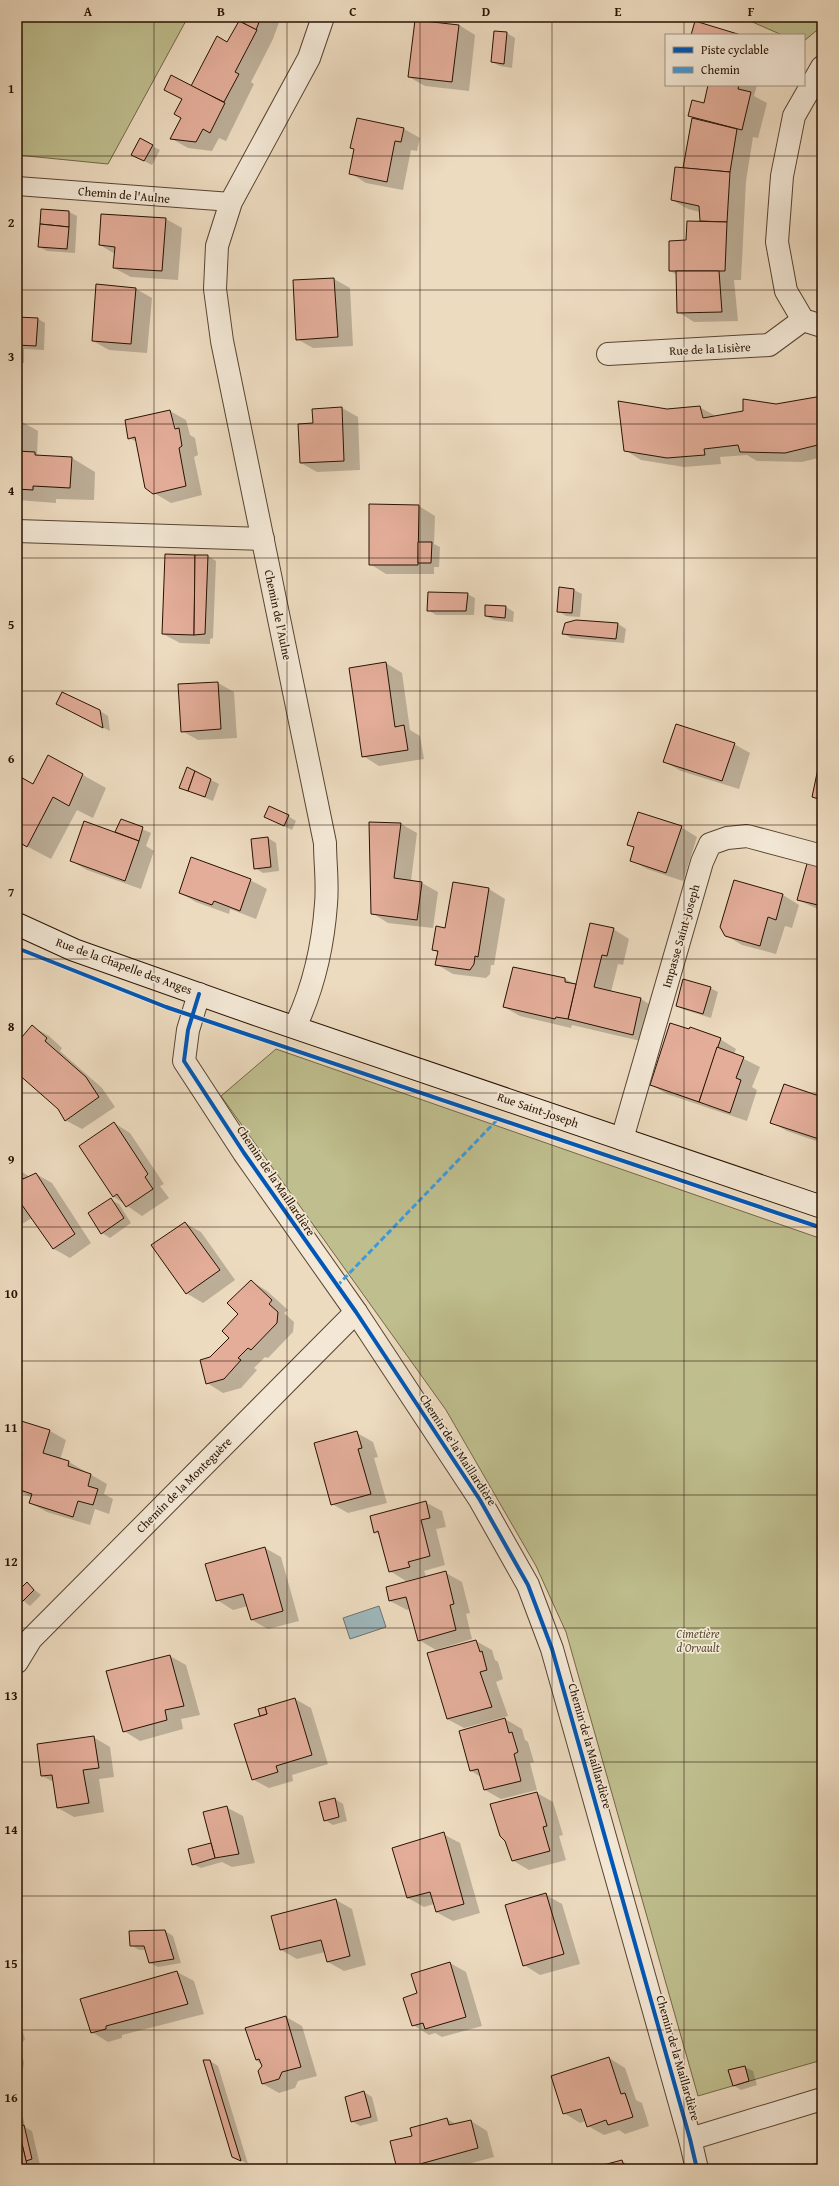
<svg xmlns="http://www.w3.org/2000/svg" width="839" height="2186" font-family="'Gentium Book Plus',serif">
<style>
.green{fill:#bfbe8e;stroke:#736848}
.water{fill:#9eb8bd;stroke:#6e7572}
.shadow{fill:#0003;fill-rule:evenodd}
.building{fill:#e3ad99;stroke:#271101}
.lines{fill:none;stroke-linecap:round;stroke-linejoin:round}
.lane-casing{stroke:#584431;stroke-width:20}
.street-casing{stroke:#584431;stroke-width:24}
.secondary-casing{stroke:#271101;stroke-width:24}
.lane{stroke:#f3e8d6;stroke-width:18}
.street{stroke:#f3e8d6;stroke-width:22}
.secondary{stroke:#f3e8d6;stroke-width:22}
.quiet{stroke:#3d9add;stroke-width:3;stroke-dasharray:6 3;stroke-linecap:butt}
.cycleway-casing{stroke:#f3e8d6;stroke-width:6}
.cycleway{stroke:#0057b8;stroke-width:4}
.grid{fill:none;stroke:#271101;stroke-width:1;stroke-opacity:0.55}
.labels{text-anchor:middle;stroke-width:3.5;stroke-linejoin:round;paint-order:stroke}
.street-label{font-size:12px;fill:#271101;stroke:#f3e8d6}
.park-label{font-size:12px;font-style:italic;fill:#5c4e32;stroke:#f3e8d6}
.neatline{fill:none;stroke:#271101;stroke-width:1.5}
.grid-label{font-size:13px;text-anchor:middle;font-weight:bold;fill:#271101}
</style>
<rect width="100%" height="100%" fill="#eddbc0"/>
<filter id="stains"><feTurbulence type="fractalNoise" baseFrequency=".005" numOctaves="4"/><feColorMatrix values="0 0 0 0 .2 0 0 0 0 .09 0 0 0 0 .02 0 0 0 .5 -.17"/></filter>
<radialGradient id="worn" r=".72"><stop offset=".6" stop-color="#630" stop-opacity="0"/><stop offset="1" stop-color="#630" stop-opacity=".3"/></radialGradient>
<g class="green">
<polygon points="17,17 188,17 108,164 17,155"/>
<polygon points="741,17 822,17 822,26 804,41 804,35 782,35"/>
<polygon points="276,1049 822,1239 822,2060 698,2096 566,1632 536,1566 446,1410 221,1096"/>
</g>
<polygon class="water" points="379,1606 386,1627 350,1639 343,1618"/>
<g class="shadow">
<polygon points="233,17 281,17 273,39 251,82 254,84 226,141 219,138 212,151 188,148 172,139 183,118 192,87 228,43 240,21"/>
<polygon points="415,21 459,25 475,35 469,91 425,86 409,77"/>
<polygon points="495,32 507,33 515,38 512,68 500,66 492,62"/>
<polygon points="709,85 757,85 754,96 767,103 758,138 753,137 746,181 741,280 734,280 738,321 694,322 678,312 677,275 670,271 687,241 701,222 700,212 688,209 672,200 684,169 693,118 689,116 705,105"/>
<polygon points="404,129 420,138 417,151 411,150 403,190 366,183 350,173 355,149"/>
<polygon points="140,140 160,150 152,165 140,159"/>
<polygon points="69,212 77,216 75,253 47,251 39,247"/>
<polygon points="166,219 182,228 178,280 131,277 114,268 115,254 100,245"/>
<polygon points="334,279 350,288 353,346 313,348 297,339"/>
<polygon points="136,289 152,298 147,353 109,350 93,341"/>
<polygon points="17,318 38,319 45,323 44,350 24,349 24,363 17,363"/>
<polygon points="822,397 822,457 802,462 757,461 747,455 720,457 721,464 684,467 641,460 625,450 667,410 699,407 716,416"/>
<polygon points="342,408 358,417 360,470 317,472 301,463 314,424"/>
<path d="M170,411L186,420L190,435L195,438L198,455L194,457L202,495L171,503L154,493L137,442L129,438ZM172,421H174L177,433L175,434Z"/>
<polygon points="17,419 38,431 37,454 42,457 72,458 95,472 94,500 56,499 56,503 17,500"/>
<polygon points="419,506 435,516 434,544 440,547 439,567 434,567 434,574 386,574 370,564"/>
<polygon points="195,556 208,556 216,561 213,638 210,639 210,644 180,643 163,634"/>
<polygon points="574,590 582,594 580,617 566,616 558,611"/>
<polygon points="467,594 475,598 474,615 436,615 428,610"/>
<polygon points="506,607 514,612 513,622 494,620 486,616"/>
<polygon points="618,624 626,629 624,643 571,638 564,634"/>
<polygon points="386,663 402,673 410,730 420,736 424,759 379,766 363,756"/>
<polygon points="218,683 234,692 237,738 198,740 182,731"/>
<polygon points="65,708 100,711 108,716 110,731"/>
<polygon points="734,744 750,753 739,789 681,771 665,762"/>
<polygon points="49,756 106,788 93,818 77,810 51,859 17,841 17,776 33,785"/>
<polygon points="822,760 822,802 813,797"/>
<polygon points="187,768 219,784 213,801 180,788"/>
<polygon points="288,816 296,821 292,830 265,817"/>
<polygon points="121,820 151,833 146,846 154,851 141,889 87,870 71,861 116,833"/>
<polygon points="401,824 417,833 411,881 422,883 438,892 433,928 388,923 372,913"/>
<polygon points="681,827 697,837 683,881 647,869 631,860 635,848 628,844"/>
<polygon points="268,838 276,843 279,871 263,873 255,868"/>
<polygon points="822,864 822,911 798,900"/>
<polygon points="250,880 267,889 256,919 230,909 229,914 196,902 180,893"/>
<polygon points="735,881 783,895 799,905 792,928 785,926 776,954 742,945 725,935"/>
<polygon points="489,889 505,899 494,965 491,965 490,974 486,978 453,974 436,964 439,953 433,950 446,929"/>
<polygon points="613,929 629,939 623,965 618,964 611,992 641,999 657,1009 649,1043 572,1025 571,1028 520,1016 504,1007 565,979 577,985"/>
<polygon points="710,988 718,992 711,1018 685,1010 677,1006"/>
<polygon points="822,997 822,1006 819,1005"/>
<polygon points="33,1027 49,1036 62,1048 60,1051 102,1088 115,1107 82,1129 65,1120 59,1109 17,1072 17,1044"/>
<polygon points="720,1039 736,1049 734,1054 760,1067 752,1087 757,1090 747,1121 667,1094 651,1085"/>
<polygon points="822,1098 822,1143 787,1131 771,1122"/>
<polygon points="114,1123 130,1133 164,1184 160,1186 169,1198 142,1216 113,1196"/>
<polygon points="17,1169 30,1177 36,1174 52,1183 91,1243 70,1258 54,1249 32,1218 22,1224 17,1221"/>
<polygon points="111,1200 119,1204 131,1223 110,1238 102,1233"/>
<polygon points="185,1223 201,1232 235,1280 203,1303 186,1293"/>
<polygon points="251,1281 267,1291 288,1310 284,1313 294,1322 293,1332 268,1358 265,1357 254,1368 257,1370 241,1388 223,1393 207,1383 211,1358 230,1338"/>
<polygon points="18,1421 50,1431 66,1440 60,1460 69,1462 107,1484 104,1494 113,1499 109,1514 95,1509 90,1525 47,1512 30,1503 32,1498 17,1490 17,1474 23,1456 17,1453"/>
<polygon points="357,1433 373,1442 378,1457 374,1458 387,1503 348,1513 332,1504"/>
<polygon points="425,1502 442,1511 446,1527 436,1529 445,1565 424,1571 426,1576 406,1581 390,1571 380,1535 375,1532"/>
<polygon points="265,1548 281,1557 299,1621 268,1629 252,1620 248,1606 233,1610 217,1600"/>
<polygon points="446,1573 462,1582 470,1613 466,1614 472,1639 436,1650 419,1640 411,1609 407,1610 390,1601 387,1588"/>
<polygon points="27,1584 41,1595 30,1606 17,1596 17,1593"/>
<polygon points="476,1641 492,1650 495,1660 498,1662 503,1679 496,1682 508,1716 464,1728 447,1719 428,1654"/>
<polygon points="170,1656 186,1665 200,1715 181,1719 183,1729 140,1741 124,1731"/>
<polygon points="295,1699 311,1708 328,1764 292,1775 293,1781 269,1788 252,1779 262,1717 261,1715"/>
<polygon points="505,1719 522,1729 525,1740 528,1742 534,1762 530,1763 537,1790 501,1799 485,1790 481,1777 471,1771"/>
<polygon points="93,1737 110,1747 114,1777 99,1779 104,1812 74,1817 58,1808 54,1782 42,1776"/>
<polygon points="537,1793 553,1802 563,1835 559,1836 566,1860 529,1870 512,1860"/>
<polygon points="335,1799 343,1804 347,1821 333,1825 325,1820"/>
<polygon points="226,1807 243,1816 255,1863 232,1867 222,1862 201,1868 193,1864 211,1844 212,1845"/>
<polygon points="443,1834 460,1843 480,1913 453,1921 436,1912 434,1904 424,1907 408,1898"/>
<polygon points="546,1895 562,1904 580,1964 540,1975 524,1965"/>
<polygon points="336,1900 352,1909 366,1965 344,1971 328,1962 325,1952 297,1959 281,1950"/>
<polygon points="165,1931 173,1936 181,1963 158,1967 150,1963 146,1950 139,1950 131,1945"/>
<polygon points="450,1963 466,1972 482,2026 442,2037 435,2033 429,2035 413,2025 418,1994"/>
<polygon points="177,1972 194,1981 204,2014 122,2035 122,2038 108,2042 92,2032 81,1999"/>
<polygon points="286,2017 302,2026 317,2076 298,2081 295,2088 279,2093 263,2084 259,2071 263,2066 256,2060"/>
<polygon points="17,2020 20,2022 25,2039 20,2046 24,2063 17,2103"/>
<polygon points="609,2058 625,2068 636,2100 642,2103 649,2126 625,2134 619,2130 604,2135 588,2126 586,2121 580,2123 564,2113"/>
<polygon points="210,2061 218,2066 248,2164 233,2156"/>
<polygon points="745,2067 753,2071 757,2085 741,2090 733,2085"/>
<polygon points="364,2092 372,2097 378,2121 360,2126 352,2121"/>
<polygon points="17,2113 23,2117 25,2127 32,2131 41,2169 17,2169"/>
<polygon points="447,2119 457,2125 471,2121 487,2131 494,2157 450,2169 398,2169 413,2137"/>
<polygon points="622,2161 635,2169 592,2169"/>
</g>
<g class="building">
<polygon points="232,17 261,17 256,30"/>
<polygon points="415,20 459,25 452,82 408,77"/>
<polygon points="239,21 257,30 235,72 239,74 224,102 191,86 217,36 227,42"/>
<polygon points="695,21 741,35 691,35"/>
<polygon points="494,31 507,32 504,64 491,62"/>
<polygon points="171,75 225,103 210,133 203,129 196,142 170,139 181,118 174,114 182,99 164,90"/>
<polygon points="708,85 739,85 738,89 751,92 742,130 688,116 692,100 704,103"/>
<polygon points="357,118 404,128 401,142 395,141 387,182 349,174 354,149 350,148"/>
<polygon points="692,118 737,129 730,172 683,168"/>
<polygon points="140,138 153,145 144,161 131,155"/>
<polygon points="675,167 730,172 727,222 700,221 699,206 671,200"/>
<polygon points="41,209 69,211 69,227 40,224"/>
<polygon points="101,214 166,218 162,271 113,268 115,247 99,245"/>
<polygon points="687,221 727,222 725,271 669,271 669,241 686,240"/>
<polygon points="40,224 69,227 67,249 38,247"/>
<polygon points="676,271 719,271 722,312 677,313"/>
<polygon points="334,278 338,337 296,340 293,280"/>
<polygon points="96,284 136,288 131,344 92,341"/>
<polygon points="17,317 38,318 36,346 17,345"/>
<polygon points="822,396 822,444 785,453 740,452 738,445 704,449 705,455 667,458 624,451 618,401 667,409 700,406 703,418 743,411 743,399 776,404"/>
<polygon points="342,407 344,461 300,463 298,424 313,423 312,409"/>
<polygon points="170,410 175,429 179,428 182,446 179,448 186,486 153,494 145,488 135,437 128,439 125,420"/>
<polygon points="17,451 35,452 35,455 72,457 70,488 33,486 33,490 17,489"/>
<polygon points="369,504 419,505 418,565 369,565"/>
<polygon points="418,542 432,542 431,563 418,563"/>
<polygon points="165,554 195,555 194,635 162,634"/>
<polygon points="195,555 208,555 205,634 194,635"/>
<polygon points="559,587 574,589 572,613 557,612"/>
<polygon points="428,592 468,593 466,611 427,611"/>
<polygon points="485,605 506,606 505,618 485,616"/>
<polygon points="576,620 618,623 616,639 562,634 565,623"/>
<polygon points="386,662 395,727 404,725 408,750 362,757 349,668"/>
<polygon points="218,682 221,729 181,732 178,684"/>
<polygon points="62,692 100,710 103,728 56,704"/>
<polygon points="676,724 735,743 722,781 663,762"/>
<polygon points="48,755 83,774 69,806 53,797 27,847 17,841 17,775 33,784"/>
<polygon points="820,759 822,759 822,800 812,797"/>
<polygon points="187,767 195,771 188,791 179,788"/>
<polygon points="195,771 211,779 205,797 188,791"/>
<polygon points="269,806 289,815 284,826 264,817"/>
<polygon points="638,812 682,826 666,873 630,861 634,847 627,845"/>
<polygon points="121,819 143,827 139,841 115,832"/>
<polygon points="84,821 139,841 125,881 70,861"/>
<polygon points="369,822 401,823 394,878 422,882 417,920 371,914"/>
<polygon points="268,837 271,867 254,869 251,839"/>
<polygon points="191,857 251,879 240,911 214,901 212,905 179,893"/>
<polygon points="808,860 822,864 822,906 797,900"/>
<polygon points="734,880 783,894 776,920 768,917 760,946 725,936 720,927"/>
<polygon points="453,882 489,888 478,957 475,956 474,964 470,970 435,965 438,951 432,950 436,926 445,928"/>
<polygon points="590,923 614,928 607,956 602,955 594,987 641,998 633,1035 568,1019"/>
<polygon points="513,967 565,978 565,982 576,984 568,1019 556,1017 555,1019 503,1007"/>
<polygon points="683,979 711,987 703,1014 676,1006"/>
<polygon points="670,1023 689,1029 690,1027 721,1038 699,1102 650,1085"/>
<polygon points="32,1025 47,1038 45,1041 86,1077 99,1097 65,1121 58,1109 17,1073 17,1043"/>
<polygon points="717,1047 744,1057 736,1078 741,1080 730,1113 699,1102"/>
<polygon points="784,1084 822,1097 822,1140 770,1123"/>
<polygon points="114,1122 148,1174 145,1177 153,1189 126,1207 117,1194 113,1197 79,1146"/>
<polygon points="17,1171 23,1179 36,1173 75,1234 53,1249 22,1205 17,1208"/>
<polygon points="111,1198 124,1218 101,1234 88,1213"/>
<polygon points="185,1222 220,1270 186,1294 151,1245"/>
<polygon points="251,1280 272,1300 269,1304 278,1312 277,1323 251,1350 248,1348 238,1358 241,1360 224,1379 206,1384 200,1360 210,1357 229,1338 222,1331 238,1314 227,1303"/>
<polygon points="18,1420 50,1430 43,1453 69,1461 68,1466 91,1474 88,1486 98,1489 93,1505 78,1501 73,1517 29,1503 32,1494 17,1489 17,1471 22,1454 17,1452"/>
<polygon points="357,1431 362,1448 358,1449 371,1494 331,1505 314,1443"/>
<polygon points="426,1501 430,1518 421,1520 430,1556 408,1562 410,1567 389,1572 378,1531 374,1533 370,1516"/>
<polygon points="265,1547 283,1611 251,1620 243,1594 216,1601 205,1564"/>
<polygon points="446,1571 454,1604 450,1605 456,1630 418,1641 406,1597 389,1601 386,1587"/>
<polygon points="27,1582 34,1590 22,1602 17,1598 17,1592"/>
<polygon points="476,1640 480,1652 482,1651 487,1670 480,1672 492,1707 447,1719 427,1653"/>
<polygon points="170,1655 184,1706 165,1710 167,1720 123,1732 106,1671"/>
<polygon points="295,1698 312,1755 276,1766 278,1772 252,1780 234,1724 267,1714 265,1707"/>
<polygon points="265,1707 267,1714 260,1716 258,1709"/>
<polygon points="505,1718 509,1733 512,1732 518,1752 514,1754 521,1781 484,1790 478,1769 470,1771 459,1731"/>
<polygon points="94,1736 99,1768 83,1770 89,1803 57,1808 52,1775 41,1776 37,1744"/>
<polygon points="537,1792 547,1826 543,1827 550,1851 512,1861 505,1841 500,1836 490,1804"/>
<polygon points="335,1798 339,1817 324,1821 319,1802"/>
<polygon points="227,1806 239,1854 215,1858 203,1812"/>
<polygon points="444,1832 464,1904 436,1912 430,1892 407,1898 392,1848"/>
<polygon points="211,1843 215,1858 192,1865 188,1849"/>
<polygon points="546,1893 564,1954 523,1966 505,1905"/>
<polygon points="336,1899 350,1956 327,1962 321,1940 280,1950 271,1916"/>
<polygon points="165,1930 174,1959 149,1963 144,1946 130,1946 129,1931"/>
<polygon points="450,1962 466,2017 425,2029 423,2023 412,2026 403,1998 417,1993 411,1974"/>
<polygon points="177,1971 188,2004 106,2026 106,2029 91,2033 80,1999"/>
<polygon points="286,2016 301,2067 282,2072 279,2079 262,2084 258,2071 262,2066 259,2059 256,2060 245,2028"/>
<polygon points="609,2057 621,2094 625,2093 633,2117 608,2125 606,2120 587,2127 581,2109 563,2114 551,2076"/>
<polygon points="203,2060 210,2060 241,2161 232,2157"/>
<polygon points="745,2066 749,2081 733,2086 728,2070"/>
<polygon points="364,2091 371,2117 351,2122 345,2097"/>
<polygon points="447,2118 449,2125 471,2120 478,2148 420,2164 421,2169 397,2169 390,2141 412,2136 410,2128"/>
<polygon points="24,2125 32,2159 26,2161 18,2127"/>
<polygon points="17,2127 18,2127 28,2169 17,2169"/>
<polygon points="622,2160 625,2169 588,2169"/>
<polygon points="822,2162 822,2169 797,2169"/>
</g>
<g class="lines">
<g class="lane-casing">
<polyline id="lane" points="17,186 231,202"/>
</g>
<g class="street-casing">
<g id="street">
<polyline points="822,67 794,116 782,176 777,242 786,291 803,320 822,326"/>
<polyline points="608,354 769,345 803,320"/>
<polyline points="17,531 263,539"/>
<polyline points="199,994 188,1030 184,1061 244,1153 356,1312 480,1500 528,1585 552,1649 690,2139 697,2169"/>
<path d="M295,1027C313,989 323,946 326,904C328,884 325,863 325,843L222,341L215,289L217,246L231,202L309,58L323,17"/>
<polyline points="622,1139 702,862 710,844 727,838 747,836 822,856"/>
<polyline points="17,1662 31,1639 356,1312"/>
<polyline points="690,2139 822,2099"/>
</g>
</g>
<g class="secondary-casing">
<polyline id="secondary" points="17,924 74,950 255,1014 822,1207"/>
</g>
<use href="#lane" class="lane"/>
<use href="#street" class="street"/>
<use href="#secondary" class="secondary"/>
<polyline class="quiet" points="337,1286 498,1119"/>
<g class="cycleway-casing">
<g id="cycleway">
<polyline points="17,948 166,1007 822,1228"/>
<polyline points="199,994 188,1030 184,1061 244,1153 356,1312 480,1500 528,1585 552,1649 690,2139 697,2169"/>
</g>
</g>
<use href="#cycleway" class="cycleway"/>
</g>
<path class="grid" d="M154,17V2169M287,17V2169M420,17V2169M552,17V2169M684,17V35M684,85V2169M17,156H822M17,290H822M17,424H822M17,558H822M17,691H822M17,825H822M17,959H822M17,1093H822M17,1227H822M17,1361H822M17,1495H822M17,1628H822M17,1762H822M17,1896H822M17,2030H822"/>
<g class="labels">
<g class="street-label">
<text transform="translate(124 195) rotate(5)" y="4">Chemin de l'Aulne</text>
<text transform="translate(710 349) rotate(-3)" y="4">Rue de la Lisière</text>
<text transform="translate(278 615) rotate(78)" y="4">Chemin de l'Aulne</text>
<text transform="translate(681 936) rotate(-74)" y="4">Impasse Saint-Joseph</text>
<text transform="translate(124 966) rotate(20)" y="4">Rue de la Chapelle des Anges</text>
<text transform="translate(538 1110) rotate(19)" y="4">Rue Saint-Joseph</text>
<text transform="translate(276 1181) rotate(56)" y="4">Chemin de la Maillardière</text>
<text transform="translate(458 1450) rotate(57)" y="4">Chemin de la Maillardière</text>
<text transform="translate(184 1485) rotate(-45)" y="4">Chemin de la Monteguère</text>
<text transform="translate(590 1746) rotate(74)" y="4">Chemin de la Maillardière</text>
<text transform="translate(678 2058) rotate(74)" y="4">Chemin de la Maillardière</text>
</g>
<g class="park-label">
<text x="698" y="1638">Cimetière<tspan x="698" dy="14">d'Orvault</tspan></text>
</g>
</g>
<rect width="839" height="2186" fill="none" stroke="#eddbc0" stroke-width="44"/>
<rect x="665" y="34" width="140" height="52" fill="#f3e8d6" stroke="#a19281"/>
<rect x="673" y="47" width="20" height="6" fill="#0057b8" stroke="#a19281"/>
<text x="701" y="54" font-size="12" fill="#271101">Piste cyclable</text>
<rect x="673" y="67" width="20" height="6" fill="#3d9add" stroke="#a19281"/>
<text x="701" y="74" font-size="12" fill="#271101">Chemin</text>
<rect x="22" y="22" width="795" height="2142" class="neatline"/>
<g class="grid-label">
<text x="88" y="16">A</text>
<text x="221" y="16">B</text>
<text x="353" y="16">C</text>
<text x="486" y="16">D</text>
<text x="618" y="16">E</text>
<text x="751" y="16">F</text>
<text x="11" y="93">1</text>
<text x="11" y="227">2</text>
<text x="11" y="361">3</text>
<text x="11" y="495">4</text>
<text x="11" y="629">5</text>
<text x="11" y="763">6</text>
<text x="11" y="897">7</text>
<text x="11" y="1031">8</text>
<text x="11" y="1164">9</text>
<text x="11" y="1298">10</text>
<text x="11" y="1432">11</text>
<text x="11" y="1566">12</text>
<text x="11" y="1700">13</text>
<text x="11" y="1834">14</text>
<text x="11" y="1968">15</text>
<text x="11" y="2102">16</text>
</g>
<rect width="100%" height="100%" filter="url(#stains)"/>
<rect width="100%" height="100%" fill="url(#worn)"/>
</svg>
